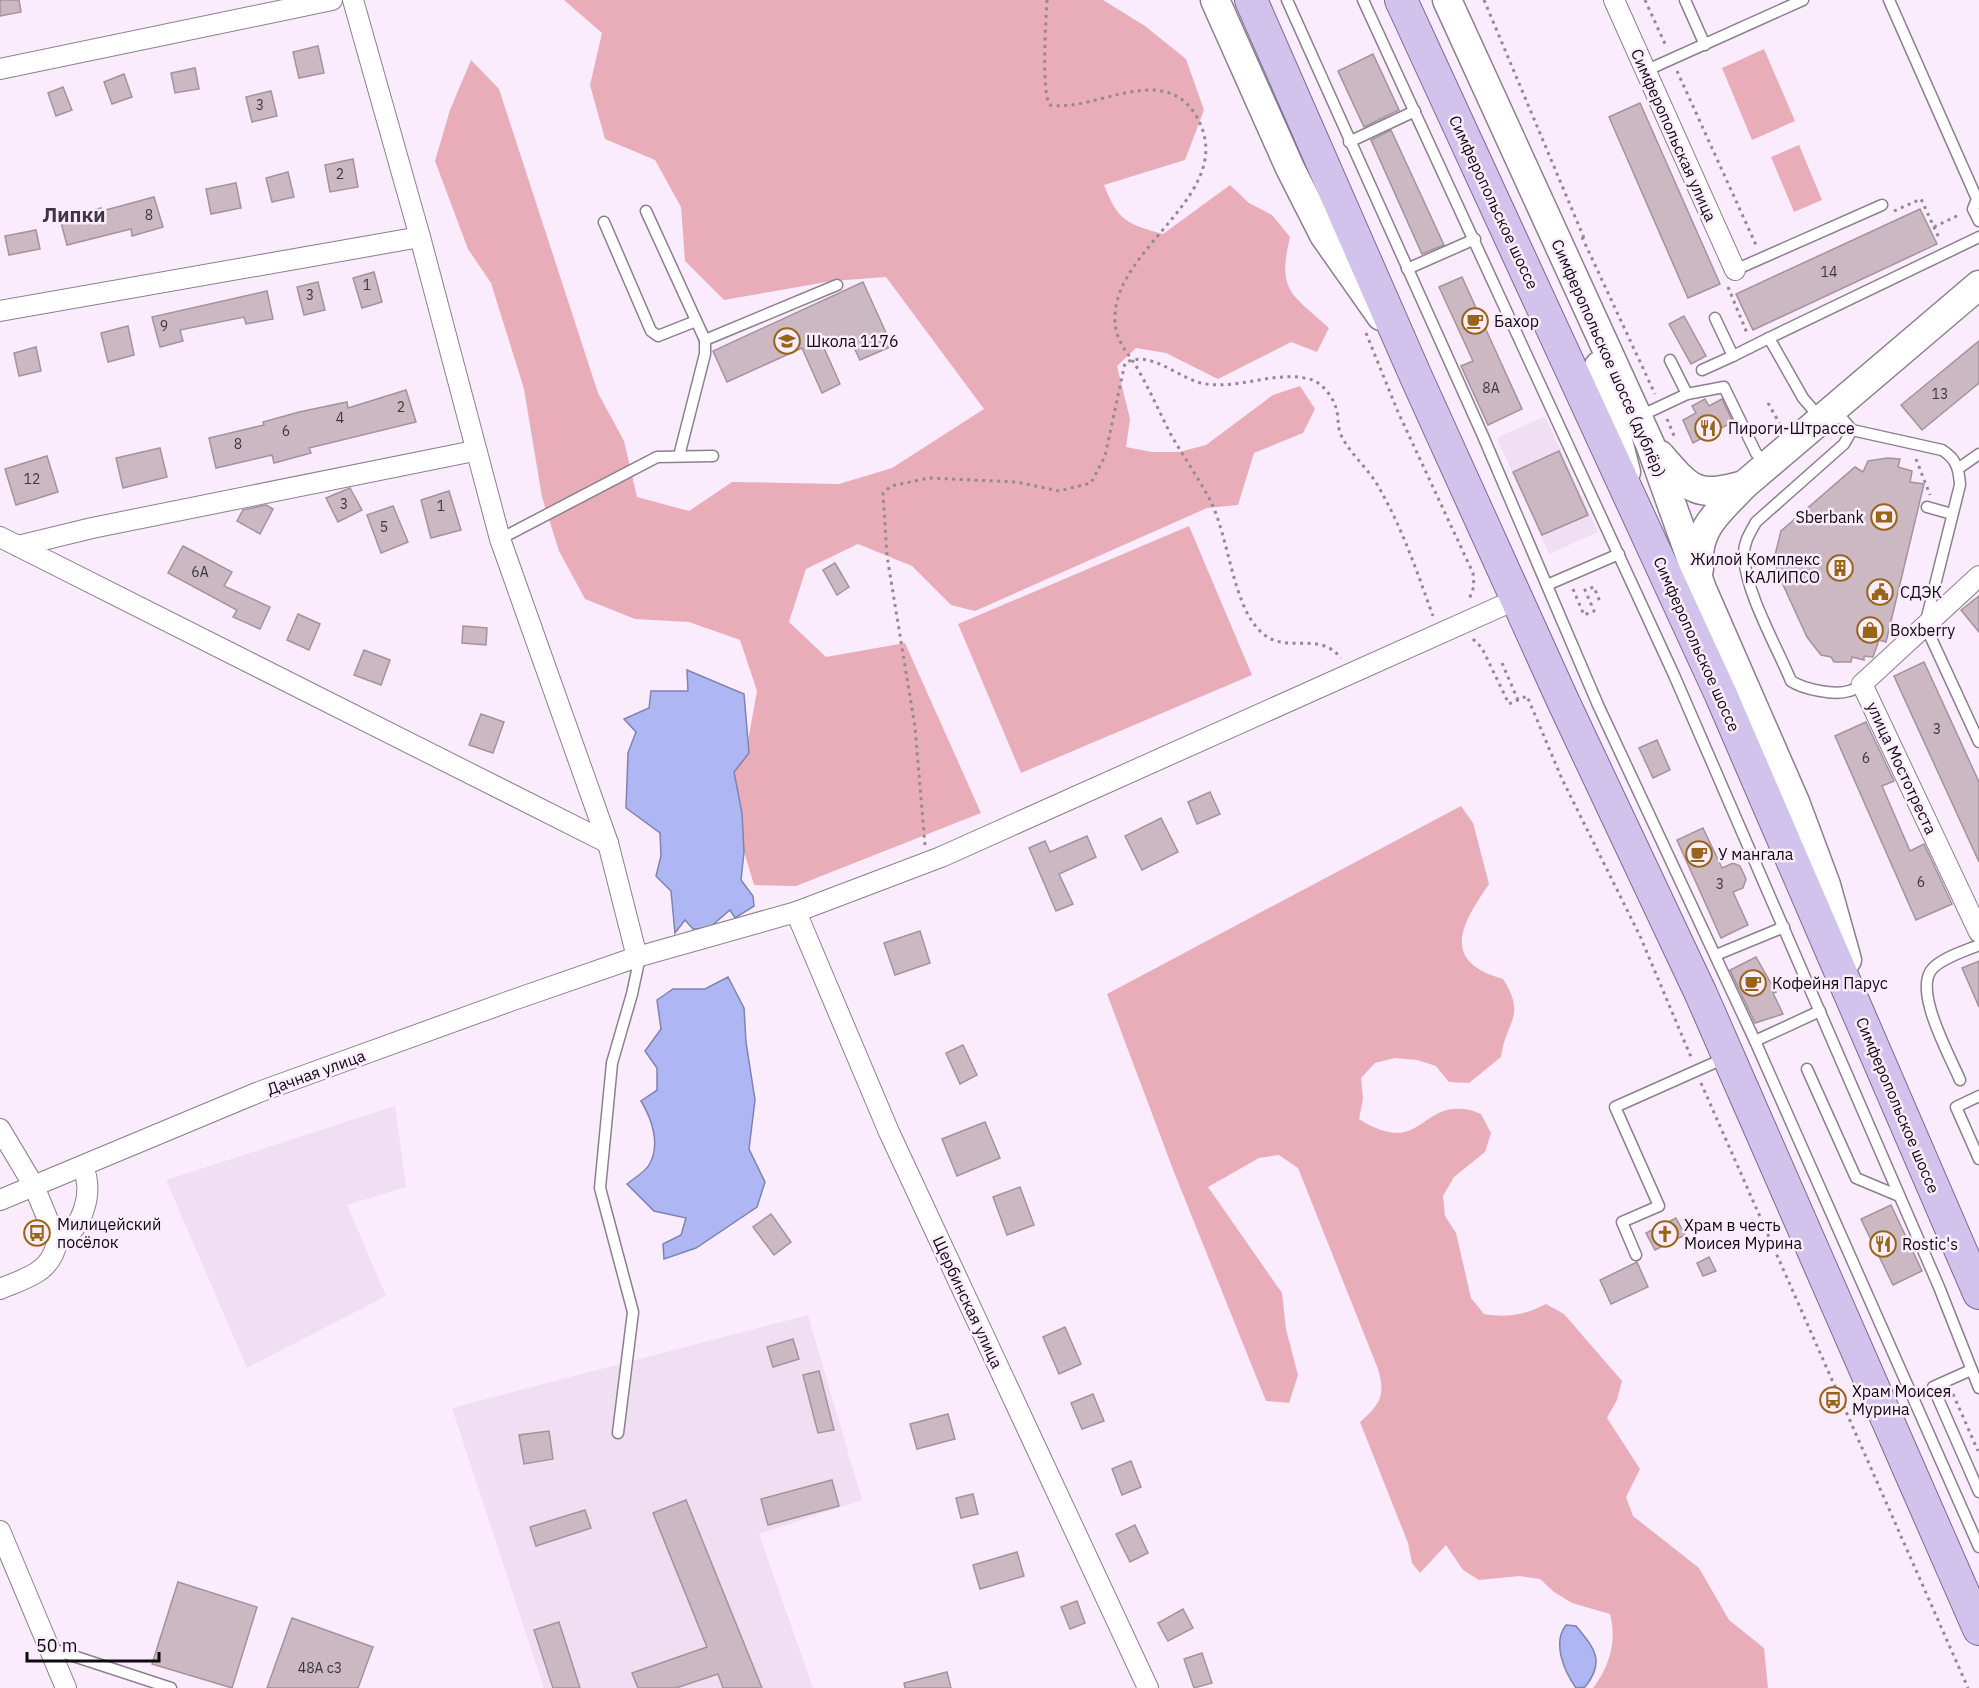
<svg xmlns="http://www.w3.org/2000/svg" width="1979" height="1688" font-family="'IBM Plex Sans',sans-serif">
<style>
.built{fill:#f0def3}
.green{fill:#e9adb9}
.water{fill:#aeb7f3;stroke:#7e83af;stroke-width:1.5}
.building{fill:#cbb8c3;stroke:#a4929c;stroke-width:1.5}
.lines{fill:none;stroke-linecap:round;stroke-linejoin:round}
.service-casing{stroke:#8c7f8e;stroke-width:13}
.minor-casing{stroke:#8c7f8e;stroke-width:22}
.secondary-casing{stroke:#8c7f8e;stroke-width:31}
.primary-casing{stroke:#7a6897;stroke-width:34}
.path{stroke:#938994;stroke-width:3;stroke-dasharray:3 4.5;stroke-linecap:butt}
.service{stroke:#fff;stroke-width:10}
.minor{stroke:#fff;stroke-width:20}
.secondary{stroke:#fff;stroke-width:28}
.primary{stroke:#d1c3ec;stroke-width:32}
.labels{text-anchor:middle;stroke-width:5;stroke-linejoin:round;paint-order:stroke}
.number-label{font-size:14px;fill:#3e363c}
.street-label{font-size:16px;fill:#0f0a0f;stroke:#faecfc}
.poi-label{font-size:16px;fill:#0f0a0f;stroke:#faecfc;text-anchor:start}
.quarter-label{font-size:20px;font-weight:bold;fill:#403642;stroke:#faecfc}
</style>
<rect width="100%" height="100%" fill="#faecfc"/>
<g class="built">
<polygon points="1545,416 1598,532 1549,554 1497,438"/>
<polygon points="395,1106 406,1187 347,1205 386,1296 247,1368 166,1180"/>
<polygon points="808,1315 862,1500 759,1534 813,1688 544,1688 452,1408"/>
</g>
<g class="green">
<path d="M564,0H1103L1145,26L1186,59L1204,110L1185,160L1104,185C1118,221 1127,224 1163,234L1230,185L1249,203L1272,215L1290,237C1277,292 1291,293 1329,328L1317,352L1291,342L1218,379L1166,353L1136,348L1117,366L1130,419L1126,447L1152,452H1179L1206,445L1273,395L1300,386L1315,409L1303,433L1254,453L1238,505L1207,508L975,611L951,605L912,566L858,544L806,569L789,622L826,657L905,643L981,813L796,886L754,885L733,815L725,762L748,741L757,691L740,640L689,622L635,619L585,599L559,551L542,497L524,389L491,283L468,249L435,161L450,110L471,60L499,89L598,393L624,441L637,497L689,511L732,482L839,484L892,468L984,409L886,277L832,281L724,300L685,261L681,207L655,160L605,139L590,85L602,33Z"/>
<polygon points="1764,49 1795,121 1752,140 1722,68"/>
<polygon points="1799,145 1822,200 1794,212 1771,157"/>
<polygon points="1189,526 1252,675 1021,773 958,624"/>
<path d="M1461,806L1473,823L1489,884C1461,925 1440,961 1503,979C1527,1017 1506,1020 1501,1057L1469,1083L1449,1082L1436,1066L1417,1060L1395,1058L1375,1063L1361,1078L1363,1099L1359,1119C1419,1157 1420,1104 1463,1109C1469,1109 1476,1112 1481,1114L1491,1133L1485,1152L1454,1177L1443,1196L1445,1216L1456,1233L1471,1298L1484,1314C1508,1318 1524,1315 1546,1304L1564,1314L1622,1381L1617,1400L1607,1418L1640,1469L1626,1497L1633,1516L1699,1568L1729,1620L1764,1648L1768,1688H1593C1610,1666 1617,1641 1610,1614L1572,1603L1554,1592L1540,1579L1519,1576L1479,1580L1463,1570L1446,1545L1420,1573L1412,1563L1408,1543L1360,1422C1380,1404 1386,1396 1378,1369L1298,1168L1279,1155L1259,1158L1208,1187L1282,1293L1286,1329L1298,1375L1289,1403L1266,1401L1174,1172L1107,994Z"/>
</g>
<g class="water">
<polygon points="687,670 744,694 749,753 734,772 742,813 744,852 741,880 753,896 754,906 735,918 730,910 709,928 693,929 685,920 675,933 671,891 656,876 661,856 660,833 626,808 628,753 636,732 624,719 649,708 651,691 688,691"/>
<path d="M728,977L744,1008L746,1042L755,1100L749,1149L765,1182L757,1207L696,1248L664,1259L663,1244L681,1235L686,1218L654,1211L627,1184C633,1179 645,1172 649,1165C661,1145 652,1119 641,1101L657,1090V1068L645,1051L661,1029L657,1000L673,989H705Z"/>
<path d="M1566,1625L1576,1626C1594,1648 1606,1661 1585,1687L1576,1688C1564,1671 1552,1643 1566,1625Z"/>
</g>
<g class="building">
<polygon points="0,0 19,0 21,12 0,16"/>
<polygon points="318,46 324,73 299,78 293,52"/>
<polygon points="1373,54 1399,110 1364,127 1338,71"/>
<polygon points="195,68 199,89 175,93 171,73"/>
<polygon points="124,74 132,97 112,104 104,82"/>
<polygon points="63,87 72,110 56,116 48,93"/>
<polygon points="271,91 277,116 252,122 246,97"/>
<polygon points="1640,103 1720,284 1688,298 1609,117"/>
<polygon points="1391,130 1444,245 1422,254 1371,140"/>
<polygon points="353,159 358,187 330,192 325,165"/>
<polygon points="288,172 294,197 272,202 266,178"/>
<polygon points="236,183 241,208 211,214 206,189"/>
<polygon points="154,197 163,227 132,236 131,229 67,245 60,219 101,208 102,211"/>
<polygon points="1920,209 1937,244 1753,330 1736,294"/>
<polygon points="36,230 40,249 9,255 5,236"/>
<polygon points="374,272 382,302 362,308 353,278"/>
<polygon points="1462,277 1522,409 1488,425 1461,366 1473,361 1439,287"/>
<polygon points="318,282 325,310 304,315 297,287"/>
<polygon points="863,282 892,346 860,360 849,337 824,348 840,384 822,393 802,348 727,382 713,351"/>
<polygon points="267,291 273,319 246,324 244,317 180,330 183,341 160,347 152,317"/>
<polygon points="1684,316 1706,356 1691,364 1669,324"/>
<polygon points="128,326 134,355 108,362 101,333"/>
<polygon points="1979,341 1979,383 1922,430 1901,405"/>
<polygon points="36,347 41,371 19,376 14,353"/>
<polygon points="406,390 416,422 309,448 311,453 274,463 272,455 216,468 209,438 264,425 263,422 299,412 347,402 348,408"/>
<polygon points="1705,399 1709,406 1722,399 1733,422 1693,443 1683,420 1696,413 1692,406"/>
<polygon points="160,448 167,477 123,488 116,458"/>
<polygon points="1559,451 1588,515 1542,535 1513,472"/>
<polygon points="47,456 58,492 16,505 5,469"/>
<polygon points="1888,458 1900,459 1898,467 1912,471 1910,482 1924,484 1886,642 1879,640 1873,657 1864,656 1864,660 1852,657 1851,662 1834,662 1831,657 1821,655 1807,637 1779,576 1774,559 1781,531 1855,467 1863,472 1868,461"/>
<polygon points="350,488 362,510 338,522 326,498"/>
<polygon points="449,491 461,530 431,538 421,500"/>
<polygon points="266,505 273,509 260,534 237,521 243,510"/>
<polygon points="393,506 408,542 381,553 367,515"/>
<polygon points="183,546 232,572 224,586 270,607 260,629 233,617 237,610 168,573"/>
<polygon points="835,563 849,587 837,595 823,570"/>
<polygon points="1979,596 1979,632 1961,610"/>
<polygon points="298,614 320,624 309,650 287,640"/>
<polygon points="463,626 487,628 486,645 462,643"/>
<polygon points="364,650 390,660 381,685 354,675"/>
<polygon points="1924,662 1979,782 1979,862 1894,676"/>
<polygon points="481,714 504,722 493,753 469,745"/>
<polygon points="1866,722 1894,781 1882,786 1910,851 1924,844 1952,904 1916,920 1835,736"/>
<polygon points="1657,740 1670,770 1653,778 1639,748"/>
<polygon points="1210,792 1220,814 1197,824 1188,802"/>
<polygon points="1161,818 1178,852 1142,870 1125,836"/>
<polygon points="1703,828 1722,868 1733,863 1740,866 1746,879 1743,888 1733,892 1748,925 1721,938 1677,840"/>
<polygon points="1087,836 1096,857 1059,874 1073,904 1056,911 1029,848 1045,841 1050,852"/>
<polygon points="920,931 930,963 895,975 884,943"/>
<polygon points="1756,957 1776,992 1773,993 1783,1014 1755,1023 1730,970"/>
<polygon points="1979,961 1979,1007 1962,968"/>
<polygon points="963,1045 977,1075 960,1084 946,1053"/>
<polygon points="985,1122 1000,1158 957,1176 942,1139"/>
<polygon points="1020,1187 1034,1225 1007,1235 993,1197"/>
<polygon points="1891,1205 1922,1271 1893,1285 1861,1219"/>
<polygon points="771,1214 791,1242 774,1255 753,1227"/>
<polygon points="1676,1218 1685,1235 1655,1250 1646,1233"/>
<polygon points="1709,1257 1716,1271 1703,1276 1697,1263"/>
<polygon points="1637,1262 1648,1287 1611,1304 1600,1280"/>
<polygon points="1065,1327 1081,1364 1059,1374 1043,1337"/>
<polygon points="793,1339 799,1359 773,1367 767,1347"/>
<polygon points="819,1371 834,1430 818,1433 803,1375"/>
<polygon points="1093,1394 1104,1421 1082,1429 1071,1403"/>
<polygon points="948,1414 955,1439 917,1449 910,1424"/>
<polygon points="549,1431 553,1459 524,1464 519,1435"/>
<polygon points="1131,1461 1141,1487 1122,1495 1112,1469"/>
<polygon points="832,1480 839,1506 768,1525 761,1499"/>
<polygon points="973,1494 978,1514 961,1518 956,1498"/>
<polygon points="686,1500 762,1688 723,1688 718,1674 676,1688 638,1688 632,1673 707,1647 653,1513"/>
<polygon points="585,1510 591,1528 536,1546 530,1527"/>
<polygon points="1135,1525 1148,1553 1130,1562 1116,1534"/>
<polygon points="1017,1552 1024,1576 980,1589 973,1565"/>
<polygon points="178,1582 257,1607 232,1688 152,1664"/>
<polygon points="1077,1601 1085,1623 1070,1629 1061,1607"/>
<polygon points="1183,1609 1193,1628 1168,1641 1158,1623"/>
<polygon points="292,1618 373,1647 358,1688 267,1688"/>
<polygon points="559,1622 580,1688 553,1688 534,1630"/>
<polygon points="1202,1653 1212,1683 1194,1688 1184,1659"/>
<polygon points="947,1672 951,1688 905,1688 904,1683"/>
</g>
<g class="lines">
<g class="service-casing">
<g id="service">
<polyline points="1287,0 1483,436 1598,705 1755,1041 1979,1547"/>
<polyline points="1363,0 1674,675 1939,1287 1979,1388"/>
<polyline points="1685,0 1705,45"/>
<polyline points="1889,0 1977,199 1973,209 1979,221"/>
<polyline points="1645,71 1803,0"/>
<polyline points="1349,142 1415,111"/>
<polyline points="646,211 705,340 705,354 679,456"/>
<polyline points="604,222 651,331 658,336 696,321"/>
<polyline points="1407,269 1475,239"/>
<polyline points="1735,270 1882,205"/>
<polyline points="1715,318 1733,356 1769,338"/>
<polyline points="705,340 837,285"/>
<polyline points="1670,360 1687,394"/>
<polyline points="1702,370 1733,356"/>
<path d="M1834,409L1852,430L1844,444L1756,522C1749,534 1743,544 1744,557C1746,593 1777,647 1791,681C1803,689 1835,696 1849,691C1854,690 1858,686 1862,684"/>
<polyline points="1638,417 1687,394 1724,387 1756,453 1765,464"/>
<polyline points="1821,419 1803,398 1769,338 1979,237"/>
<path d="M1852,430L1942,450C1957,459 1959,470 1960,485L1925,625L1979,742"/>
<polyline points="1959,468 1979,454"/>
<polyline points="1927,507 1952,514"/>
<polyline points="500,539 657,457 713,456"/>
<polyline points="1547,585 1619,554"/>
<polyline points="1716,955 1784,927"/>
<polyline points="1755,1041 1820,1011"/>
<polyline points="1807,1069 1856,1178 1899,1196"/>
<path d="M1960,1080C1950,1056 1912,989 1933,968C1944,957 1965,951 1979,945"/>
<polyline points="1979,1096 1956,1107 1979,1159"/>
<polyline points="1636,1255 1622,1222 1659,1206 1615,1107 1725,1058"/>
<polyline points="1971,1370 1933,1387 1979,1492"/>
<polyline points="618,1433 633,1312 600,1188 612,1063 632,994 638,966 637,957"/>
<polyline points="49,1648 171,1688"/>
</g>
</g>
<g class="minor-casing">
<g id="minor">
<polyline points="353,0 420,237 500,539 608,843 637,957"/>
<polyline points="1614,0 1735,270"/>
<polyline points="0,69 332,0"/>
<polyline points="0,311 420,237"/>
<polyline points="0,537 608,843"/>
<polyline points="18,546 92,528 474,451"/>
<polyline points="1979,576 1862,684 1979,932"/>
<polyline points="796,912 889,1132 1148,1688"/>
<path d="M0,1129L34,1186L57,1242C51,1273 26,1278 0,1289"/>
<polyline points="0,1200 259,1092 513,1000 637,957 796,912 941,857 1517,599"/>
<path d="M57,1242C83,1229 94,1193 83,1167"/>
<polyline points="0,1531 66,1688"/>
</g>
</g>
<g class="secondary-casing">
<g id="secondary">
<polyline points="1215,0 1290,168 1324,235 1381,316"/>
<polyline points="1447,0 1650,444 1702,589 1795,802 1826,885 1847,960"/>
<polyline points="1599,366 1626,472"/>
<path d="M1660,455C1691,491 1697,498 1744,485"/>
<path d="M1699,569C1695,528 1719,512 1744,485L1979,285"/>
</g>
</g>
<g class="primary-casing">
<g id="primary">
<polyline points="1251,0 1417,379 1563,701 1701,994 1979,1629"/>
<polyline points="1401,0 1721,695 1979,1293"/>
</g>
</g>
<g class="path">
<path d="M1047,0C1046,19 1041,93 1050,105C1095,112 1162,62 1195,114C1244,193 1111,246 1115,321C1116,344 1130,354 1140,373C1151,393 1160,413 1170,433C1183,456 1198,477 1210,500C1229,537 1232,602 1259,630C1284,657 1318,629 1341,658"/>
<polyline points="1484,0 1584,238"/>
<polyline points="1645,0 1666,46"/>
<polyline points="1677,71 1756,245"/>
<polyline points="1894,211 1921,199 1940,240"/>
<polyline points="1934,227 1961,214"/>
<polyline points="1582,237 1655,394"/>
<polyline points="1728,287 1747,333"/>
<polyline points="1366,333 1398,412 1473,573 1474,586 1469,600"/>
<polyline points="1768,403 1781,426"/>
<polyline points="1667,419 1675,438"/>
<polyline points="1916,459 1930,495"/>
<polyline points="1573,589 1584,615 1594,611 1585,590 1594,587 1600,602"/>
<polyline points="1473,639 1482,648 1509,704 1527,696 1562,779 1640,936 1691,1057"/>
<polyline points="1502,663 1518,700"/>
<path d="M925,845L915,727L887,556L883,493L891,486L929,478L1017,482L1059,491L1091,483L1105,456L1125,363C1149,349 1177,377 1201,383C1237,391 1274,370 1309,379C1321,381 1333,397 1336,408C1339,416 1337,427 1341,435C1350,454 1368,468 1378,486C1402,527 1417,572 1433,616"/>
<polyline points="1701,1083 1968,1688"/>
<polyline points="1953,1394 1978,1451"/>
</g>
<use href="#service" class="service"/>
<use href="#minor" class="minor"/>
<use href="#secondary" class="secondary"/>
<use href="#primary" class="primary"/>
</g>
<defs>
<g id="cafe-ring" transform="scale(1.35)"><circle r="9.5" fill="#faecfc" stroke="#976418" stroke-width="1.5"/><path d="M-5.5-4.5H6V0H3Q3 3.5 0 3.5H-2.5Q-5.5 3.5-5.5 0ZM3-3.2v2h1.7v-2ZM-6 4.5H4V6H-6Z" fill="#976418"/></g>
<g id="school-ring" transform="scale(1.35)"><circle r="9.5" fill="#faecfc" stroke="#976418" stroke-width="1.5"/><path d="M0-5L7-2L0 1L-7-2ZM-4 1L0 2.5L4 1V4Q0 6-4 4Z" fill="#976418"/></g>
<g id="restaurant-ring" transform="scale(1.35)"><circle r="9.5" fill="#faecfc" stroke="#976418" stroke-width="1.5"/><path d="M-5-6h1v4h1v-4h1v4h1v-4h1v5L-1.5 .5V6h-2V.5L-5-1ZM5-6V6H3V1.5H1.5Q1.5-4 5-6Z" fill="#976418"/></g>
<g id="bank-ring" transform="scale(1.35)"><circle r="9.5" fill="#faecfc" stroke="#976418" stroke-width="1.5"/><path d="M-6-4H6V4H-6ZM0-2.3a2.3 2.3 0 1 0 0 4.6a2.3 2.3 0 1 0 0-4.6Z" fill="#976418"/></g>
<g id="building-ring" transform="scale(1.35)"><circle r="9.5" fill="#faecfc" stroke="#976418" stroke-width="1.5"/><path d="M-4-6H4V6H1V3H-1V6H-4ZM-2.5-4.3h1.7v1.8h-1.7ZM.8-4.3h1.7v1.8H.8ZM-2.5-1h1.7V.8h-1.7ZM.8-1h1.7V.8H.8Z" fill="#976418"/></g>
<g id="civic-ring" transform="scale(1.35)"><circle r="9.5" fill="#faecfc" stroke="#976418" stroke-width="1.5"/><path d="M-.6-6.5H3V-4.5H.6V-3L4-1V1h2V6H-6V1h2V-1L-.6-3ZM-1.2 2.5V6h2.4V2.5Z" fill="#976418"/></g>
<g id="shop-ring" transform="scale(1.35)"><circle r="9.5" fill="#faecfc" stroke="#976418" stroke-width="1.5"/><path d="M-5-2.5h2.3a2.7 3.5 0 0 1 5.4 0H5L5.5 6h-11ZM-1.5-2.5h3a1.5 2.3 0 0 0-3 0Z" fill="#976418"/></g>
<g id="bus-ring" transform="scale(1.35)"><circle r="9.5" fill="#faecfc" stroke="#976418" stroke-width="1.5"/><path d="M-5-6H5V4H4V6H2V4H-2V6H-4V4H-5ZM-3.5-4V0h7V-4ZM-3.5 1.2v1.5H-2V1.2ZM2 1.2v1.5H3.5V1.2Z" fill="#976418"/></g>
<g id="church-ring" transform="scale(1.35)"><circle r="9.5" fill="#faecfc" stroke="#976418" stroke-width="1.5"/><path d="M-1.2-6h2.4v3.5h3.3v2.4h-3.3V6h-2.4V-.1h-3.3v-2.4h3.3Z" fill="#976418"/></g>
</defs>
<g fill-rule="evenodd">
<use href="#cafe-ring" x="1475" y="321"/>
<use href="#school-ring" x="787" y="341"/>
<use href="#restaurant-ring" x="1708" y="428"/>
<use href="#bank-ring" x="1884" y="517"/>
<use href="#building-ring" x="1840" y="568"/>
<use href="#civic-ring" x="1880" y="592"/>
<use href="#shop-ring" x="1870" y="630"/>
<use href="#cafe-ring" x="1699" y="854"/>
<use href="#cafe-ring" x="1753" y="983"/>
<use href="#bus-ring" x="37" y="1233"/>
<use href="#church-ring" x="1665" y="1234"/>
<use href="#restaurant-ring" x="1883" y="1244"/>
<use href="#bus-ring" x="1833" y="1400"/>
</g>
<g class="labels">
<g class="number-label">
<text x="260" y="110">3</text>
<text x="340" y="179">2</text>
<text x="149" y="220">8</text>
<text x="1829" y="277">14</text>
<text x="367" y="290">1</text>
<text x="310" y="300">3</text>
<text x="164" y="331">9</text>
<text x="1491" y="393">8А</text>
<text x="1940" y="399">13</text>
<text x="401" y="412">2</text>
<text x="340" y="423">4</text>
<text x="286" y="436">6</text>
<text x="238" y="449">8</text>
<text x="32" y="484">12</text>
<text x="344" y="509">3</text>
<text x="441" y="511">1</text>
<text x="384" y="532">5</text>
<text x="200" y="577">6А</text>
<text x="1937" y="734">3</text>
<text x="1866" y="763">6</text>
<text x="1921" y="887">6</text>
<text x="1720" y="889">3</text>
<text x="320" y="1673">48А с3</text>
</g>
<g class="street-label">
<text transform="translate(1674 135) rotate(66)" y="6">Симферопольская улица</text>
<text transform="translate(1494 202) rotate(65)" y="6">Симферопольское шоссе</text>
<text transform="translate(1609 358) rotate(66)" y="6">Симферопольское шоссе (дублёр)</text>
<text transform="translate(1697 644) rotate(66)" y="6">Симферопольское шоссе</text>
<text transform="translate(1902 768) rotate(65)" y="6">улица Мостотреста</text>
<text transform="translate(316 1072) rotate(-20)" y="6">Дачная улица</text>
<text transform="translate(1898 1105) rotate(67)" y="6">Симферопольское шоссе</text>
<text transform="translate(968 1302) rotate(65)" y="6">Щербинская улица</text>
</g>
<g class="poi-label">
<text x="1494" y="327">Бахор</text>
<text x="806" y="347">Школа 1176</text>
<text x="1728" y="434">Пироги-Штрассе</text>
<text x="1864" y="523" text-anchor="end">Sberbank</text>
<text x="1820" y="565" text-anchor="end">Жилой Комплекс<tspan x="1820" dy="18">КАЛИПСО</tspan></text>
<text x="1900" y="598">СДЭК</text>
<text x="1890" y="636">Boxberry</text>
<text x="1718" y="860">У мангала</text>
<text x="1772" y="989">Кофейня Парус</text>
<text x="57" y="1230">Милицейский<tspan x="57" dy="18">посёлок</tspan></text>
<text x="1684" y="1231">Храм в честь<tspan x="1684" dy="18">Моисея Мурина</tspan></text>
<text x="1902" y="1250">Rostic's</text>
<text x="1852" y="1397">Храм Моисея<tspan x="1852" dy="18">Мурина</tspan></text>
</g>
<g class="quarter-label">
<text x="74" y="222">Липки</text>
</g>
</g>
<path d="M27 1652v9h132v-9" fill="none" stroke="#0f0a0f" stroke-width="3"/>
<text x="36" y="1652" font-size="18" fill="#0f0a0f" stroke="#faecfc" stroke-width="4.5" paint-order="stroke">50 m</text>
</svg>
